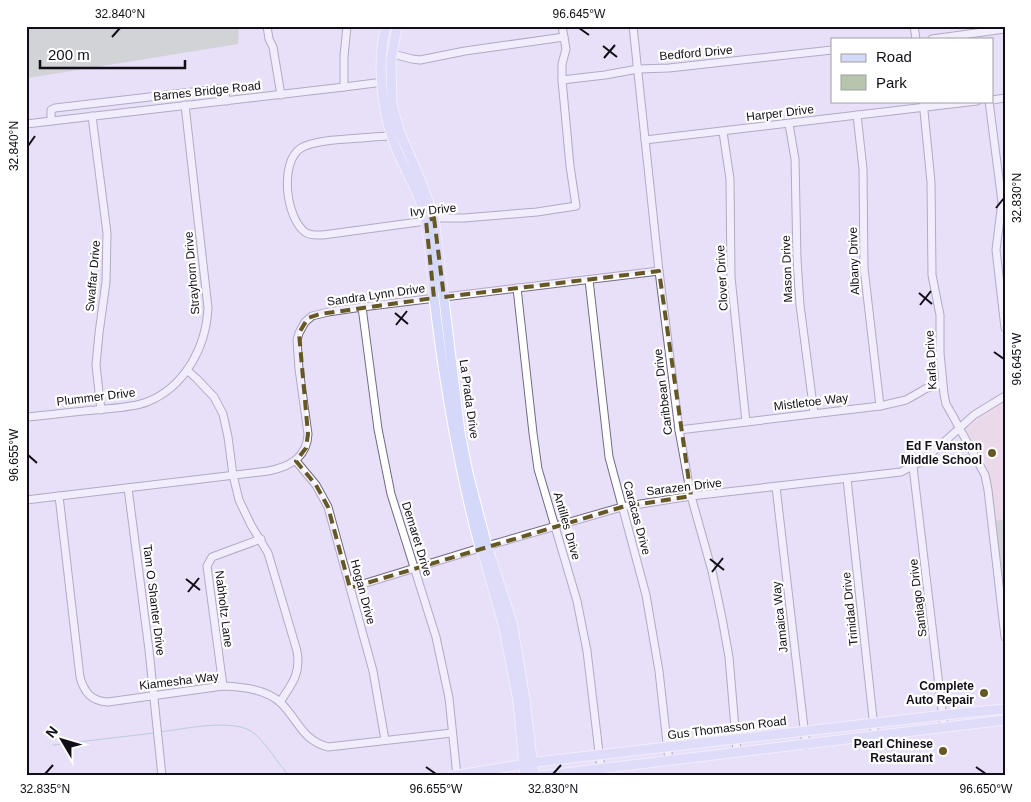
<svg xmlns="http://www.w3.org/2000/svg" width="1031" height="802" font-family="Arial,sans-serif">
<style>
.education{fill:#eed3d2}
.green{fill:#b6c5ac}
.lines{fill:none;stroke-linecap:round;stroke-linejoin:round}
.stream{stroke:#86b5bd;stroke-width:1}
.minor-casing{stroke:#736a81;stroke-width:9}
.major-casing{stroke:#fff;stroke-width:11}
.minor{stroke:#fff;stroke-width:7}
.major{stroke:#d4d9fa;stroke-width:9}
.marked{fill:none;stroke:#665825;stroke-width:4;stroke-dasharray:10 6;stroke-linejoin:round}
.ticks{fill:none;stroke:#120e17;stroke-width:2}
.poi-dot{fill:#665825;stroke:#fff;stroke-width:2}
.labels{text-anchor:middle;stroke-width:4.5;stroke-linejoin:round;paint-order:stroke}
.street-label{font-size:12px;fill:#120e17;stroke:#fff}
.poi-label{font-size:12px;font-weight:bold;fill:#120e17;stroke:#fff;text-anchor:end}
.neatline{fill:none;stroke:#120e17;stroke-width:2}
.ticks-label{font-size:12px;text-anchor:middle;fill:#120e17}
</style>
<rect width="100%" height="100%" fill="#e8dff9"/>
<polygon class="education" points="1005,401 1005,519 995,521 988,471 985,462 967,431 968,428 987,412"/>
<g class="green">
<polygon points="26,26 239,26 238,44 28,78 28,116 26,116"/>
<polygon points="1005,519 1005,597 995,521"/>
</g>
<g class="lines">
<g class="stream">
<path d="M160,732C185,729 236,717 255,734C268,746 277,762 289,776"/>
<polyline points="53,745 154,733"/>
</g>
<g class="minor-casing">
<g id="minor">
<polyline points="267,26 269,39 273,47 281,95"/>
<polyline points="633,26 659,271 679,430 691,496 712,571 722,618 729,657 737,752"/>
<polyline points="914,26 916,39"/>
<polyline points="932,39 1005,29"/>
<polyline points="381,51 412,59 420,60 465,51 564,37"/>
<polyline points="562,80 605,75 638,69 669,68 832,50"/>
<polyline points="344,87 344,56 347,26"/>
<polyline points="992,100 1005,98"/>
<polyline points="923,101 931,182 932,275 940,315 940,353 944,394 946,404 954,418 985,475 988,490 1005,637"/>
<polyline points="989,101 1002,202 996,250 1005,328"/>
<polyline points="857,115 863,169 864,268 880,406"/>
<polyline points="92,116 107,233 106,282 99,333 96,365 101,410"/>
<polyline points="51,121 51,110 55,108 218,89 224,91 227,101"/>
<polyline points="26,124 344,87 391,81"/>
<polyline points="789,124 795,159 797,259 800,305 814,413"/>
<polyline points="723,132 730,179 731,277 746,422"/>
<path d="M396,134C389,137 381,136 373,137C355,139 316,139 301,148C279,162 286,218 305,232C310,236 317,235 323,235L426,221L434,218H464L537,212L576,206L570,166L562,80V64L566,49L562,26"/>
<polyline points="645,140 977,101"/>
<polyline points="589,280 609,457 646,595 659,671 669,761"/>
<polyline points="517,288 533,433 538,469 577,601 587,651 601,769"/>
<polyline points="362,307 378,429 391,494 436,637 449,698 457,776"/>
<path d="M187,370L197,379L214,397L223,414L228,437L233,475L239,500L251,525L268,553L297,651C301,674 292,684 280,702"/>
<path d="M26,417C49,415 72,412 95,410C112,408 131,408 147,402C185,387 206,347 208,308L185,105"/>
<polyline points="679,430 880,406 906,400 927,388 942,384"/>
<polyline points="296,461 316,485 328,507 373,671 385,740"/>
<polyline points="913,467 944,727"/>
<polyline points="847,479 875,737"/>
<polyline points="776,487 806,745"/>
<polyline points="128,488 149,650 162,776"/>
<path d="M59,496L80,677C84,692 91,701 108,702L223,686C243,687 266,689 281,703C298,720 302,740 328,747L452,733"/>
<path d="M26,500L268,471C289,467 307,458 308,434L299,369L297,340L299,333L305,322L312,316L328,312L362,307L659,271"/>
<polyline points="350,588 480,548 622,507 691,496 901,472 924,460 974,415 1005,396"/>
<polyline points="223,686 207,566 212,557 261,539"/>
</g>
</g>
<g class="major-casing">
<g id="major">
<path d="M386,26C376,63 382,117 398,153C408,175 422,198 426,223C431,248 432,273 434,298C444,382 458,466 480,548L485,560L504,628L518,701L525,776"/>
<polyline points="397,26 391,61 392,105 400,133 422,184 434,218 460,432 468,473 487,546 512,622 525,700 534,776"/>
<polyline points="452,776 537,762 962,713 1005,709"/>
<polyline points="540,776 1005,720"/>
</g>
</g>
<use href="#minor" class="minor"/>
<use href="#major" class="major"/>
</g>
<path d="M0 0H1031V802H0ZM434,218L444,297L659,271L691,496L622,507L350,588L328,507L316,485L296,461L306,448L308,434L299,333L308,318L320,314L434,298L426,221Z" fill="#e8dff9" fill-opacity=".55" fill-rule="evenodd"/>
<path class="marked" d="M434,218L444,297L659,271L691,496L622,507L350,588L328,507L316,485L296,461L306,448L308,434L299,333L308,318L320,314L434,298L426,221Z"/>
<path class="ticks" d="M579,28L589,35M112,37L120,28M603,46L617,57M604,58L615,45M28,146L35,136M996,208L1004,198M919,293L932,304M920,305L931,291M395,313L408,324M396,325L407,311M994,352L1004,359M28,455L37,463M710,559L724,570M712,572L723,558M186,579L200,590M188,592L199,578M426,767L436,774M976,767L986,774M45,774L53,765M553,774L561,765"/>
<g class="poi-dot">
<circle cx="992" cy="453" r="5"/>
<circle cx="984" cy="693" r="5"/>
<circle cx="943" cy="751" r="5"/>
</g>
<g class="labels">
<g class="street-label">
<text transform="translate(696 53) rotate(-5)" y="4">Bedford Drive</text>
<text transform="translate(207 91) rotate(-6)" y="4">Barnes Bridge Road</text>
<text transform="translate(780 113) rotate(-7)" y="4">Harper Drive</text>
<text transform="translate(433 210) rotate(-6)" y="4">Ivy Drive</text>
<text transform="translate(854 261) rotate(-92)" y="4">Albany Drive</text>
<text transform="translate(787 269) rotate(-92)" y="4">Mason Drive</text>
<text transform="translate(192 273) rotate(-95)" y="4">Strayhorn Drive</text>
<text transform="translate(93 276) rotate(-85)" y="4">Swaffar Drive</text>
<text transform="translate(722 278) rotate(-93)" y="4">Clover Drive</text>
<text transform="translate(376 295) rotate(-8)" y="4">Sandra Lynn Drive</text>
<text transform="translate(931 360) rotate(-93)" y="4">Karla Drive</text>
<text transform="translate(663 392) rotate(-97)" y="4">Caribbean Drive</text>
<text transform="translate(96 397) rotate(-7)" y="4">Plummer Drive</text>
<text transform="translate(469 399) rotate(82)" y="4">La Prada Drive</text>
<text transform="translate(811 402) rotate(-7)" y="4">Mistletoe Way</text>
<text transform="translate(684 487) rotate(-7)" y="4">Sarazen Drive</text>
<text transform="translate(637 518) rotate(75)" y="4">Caracas Drive</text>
<text transform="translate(567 526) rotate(74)" y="4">Antilles Drive</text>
<text transform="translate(417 539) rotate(73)" y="4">Demaret Drive</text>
<text transform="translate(363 592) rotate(75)" y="4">Hogan Drive</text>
<text transform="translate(918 598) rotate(-97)" y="4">Santiago Drive</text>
<text transform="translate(154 600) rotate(83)" y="4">Tam O Shanter Drive</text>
<text transform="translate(224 609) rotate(83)" y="4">Nabholtz Lane</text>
<text transform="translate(850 609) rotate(-96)" y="4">Trinidad Drive</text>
<text transform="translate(780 617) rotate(-96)" y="4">Jamaica Way</text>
<text transform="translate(179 681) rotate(-7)" y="4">Kiamesha Way</text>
<text transform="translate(727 728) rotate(-7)" y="4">Gus Thomasson Road</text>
</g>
<g class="poi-label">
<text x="982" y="450">Ed F Vanston<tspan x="982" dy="14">Middle School</tspan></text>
<text x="974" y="690">Complete<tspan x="974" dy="14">Auto Repair</tspan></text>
<text x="933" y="748">Pearl Chinese<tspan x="933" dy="14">Restaurant</tspan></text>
</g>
</g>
<rect width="1031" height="802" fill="none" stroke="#ffffff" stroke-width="55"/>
<rect x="831" y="38" width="162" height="65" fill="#ffffff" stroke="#a09fa2"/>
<rect x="841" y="54" width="25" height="8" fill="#d4d9fa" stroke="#a09fa2"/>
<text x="876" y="62" font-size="15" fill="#120e17">Road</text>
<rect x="841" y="75" width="25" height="15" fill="#b6c5ac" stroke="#a09fa2"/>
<text x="876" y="88" font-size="15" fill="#120e17">Park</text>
<g transform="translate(62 740) rotate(308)" stroke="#ffffff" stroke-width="4" paint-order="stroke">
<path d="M0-4L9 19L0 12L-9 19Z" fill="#120e17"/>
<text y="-8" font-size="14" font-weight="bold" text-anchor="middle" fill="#120e17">N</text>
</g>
<path d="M40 60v8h145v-8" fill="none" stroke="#120e17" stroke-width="2.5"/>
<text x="48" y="60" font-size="15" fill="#120e17" stroke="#ffffff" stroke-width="4" paint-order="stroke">200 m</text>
<rect x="28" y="28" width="976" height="746" class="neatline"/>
<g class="ticks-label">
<text x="120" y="18">32.840°N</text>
<text x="579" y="18">96.645°W</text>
<text transform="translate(14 146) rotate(-90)" y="4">32.840°N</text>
<text transform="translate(1017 198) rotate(-90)" y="4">32.830°N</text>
<text transform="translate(1017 359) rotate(-90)" y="4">96.645°W</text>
<text transform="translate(14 455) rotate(-90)" y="4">96.655°W</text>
<text x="45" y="793">32.835°N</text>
<text x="436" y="793">96.655°W</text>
<text x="553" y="793">32.830°N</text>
<text x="986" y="793">96.650°W</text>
</g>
</svg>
